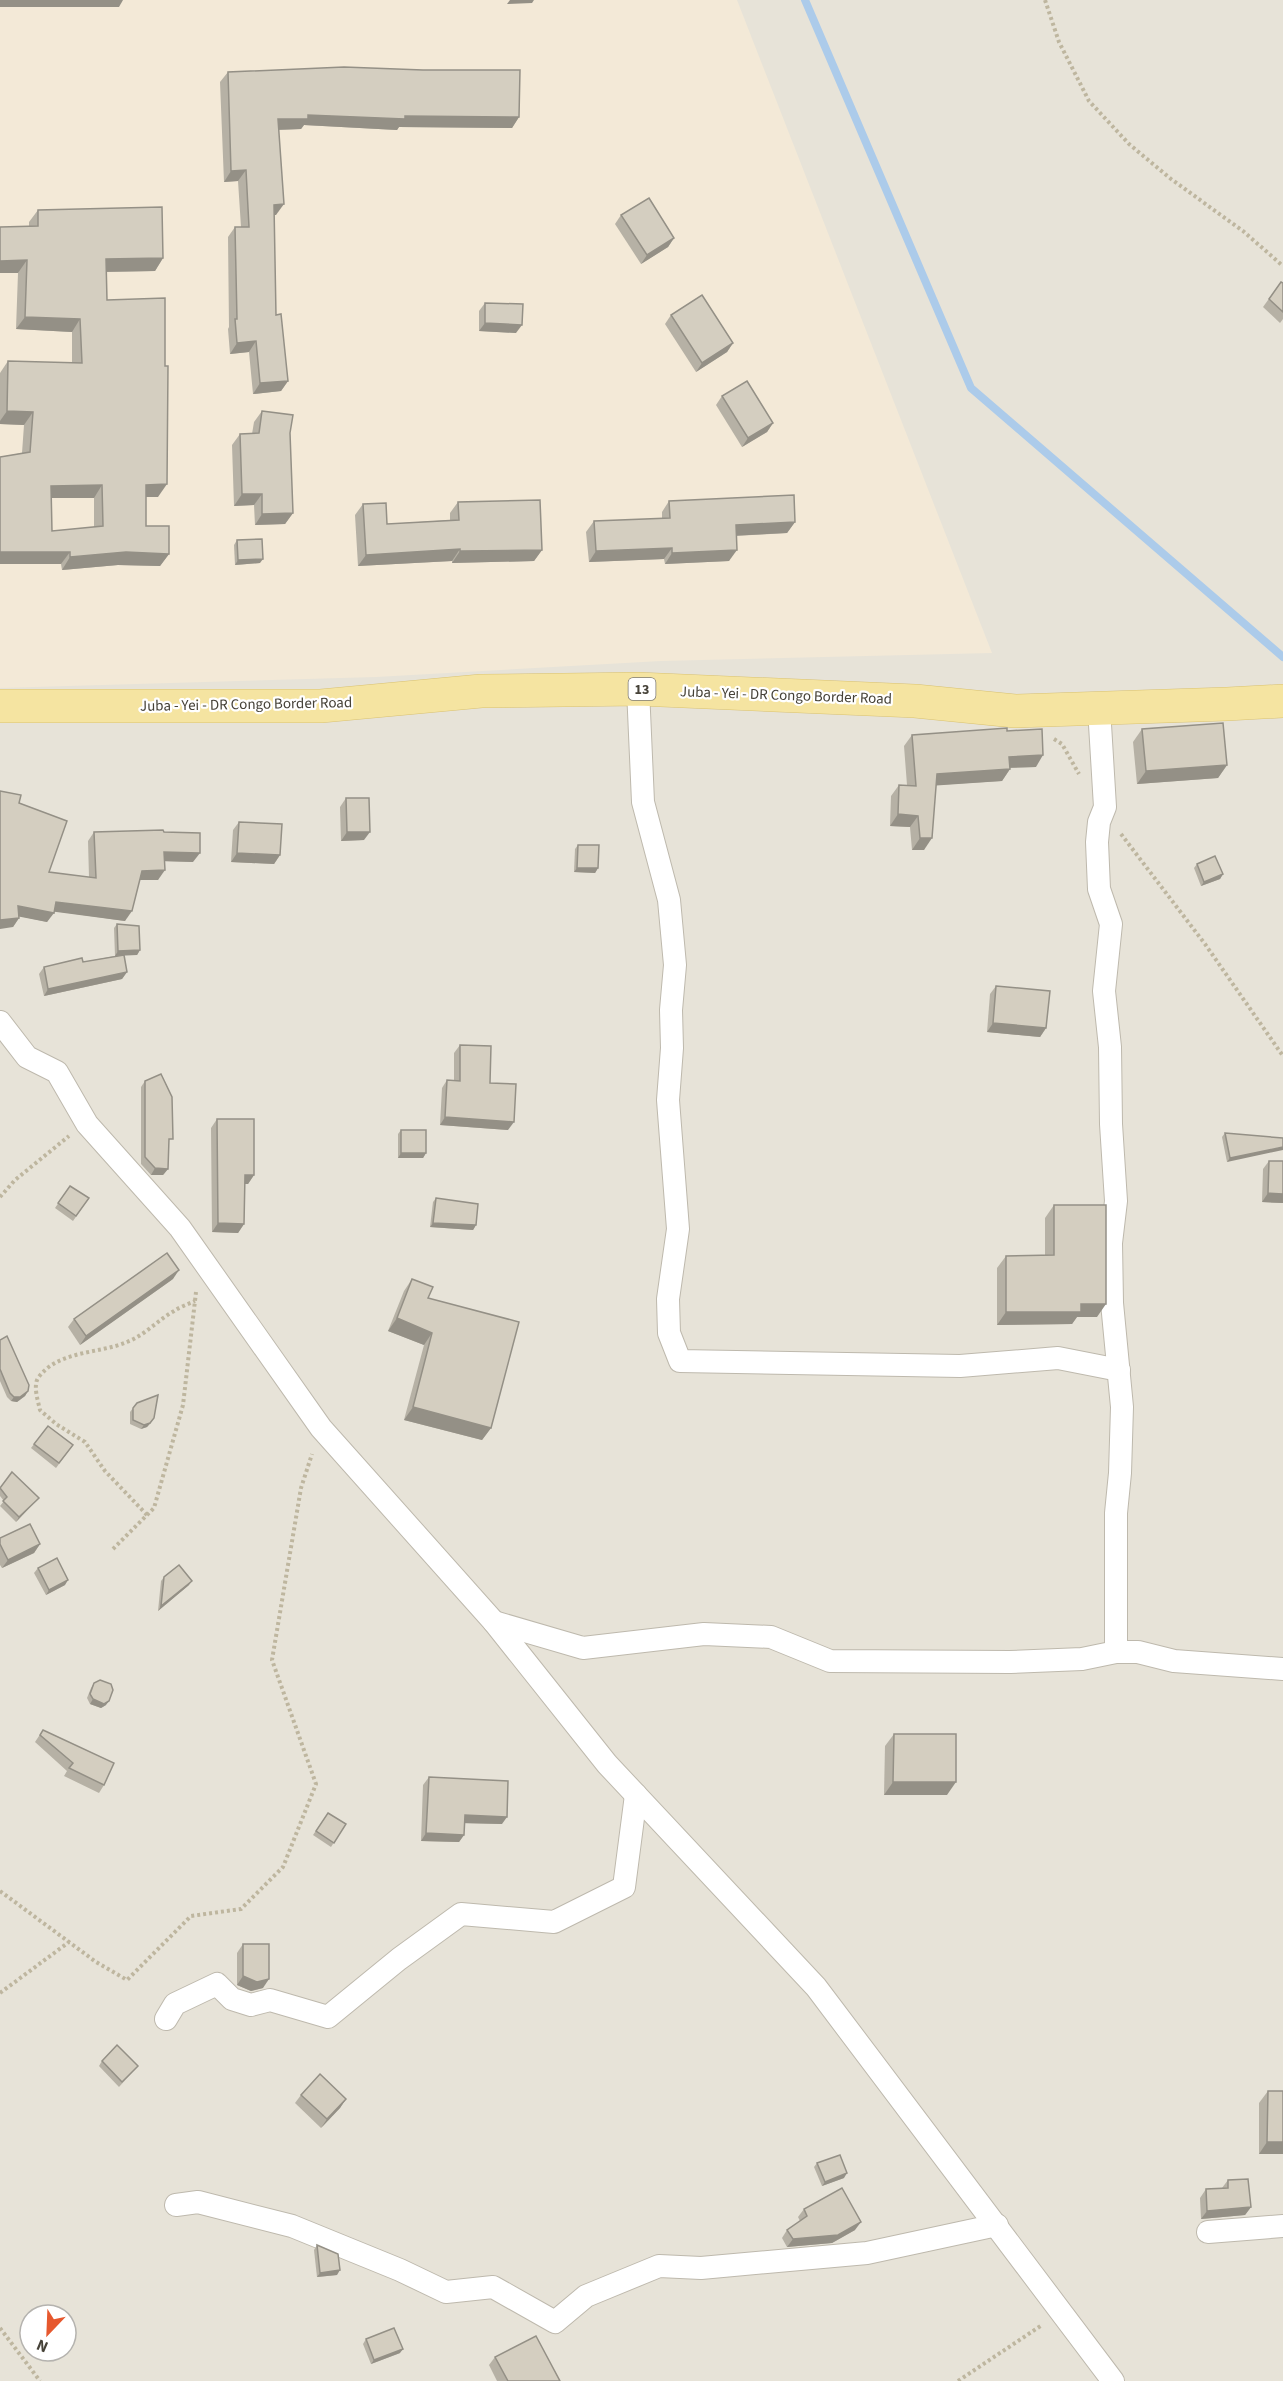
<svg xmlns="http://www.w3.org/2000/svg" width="1283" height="2381" font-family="'Source Sans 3',sans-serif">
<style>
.residential{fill:#e7e3d8;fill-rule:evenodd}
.commercial{fill:#f3e9d7}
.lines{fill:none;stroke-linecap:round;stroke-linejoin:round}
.stream{stroke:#accbea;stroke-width:8}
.minor-casing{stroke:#beb9ad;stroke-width:24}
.primary-casing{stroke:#d9c272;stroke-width:34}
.path{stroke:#beb69f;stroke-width:4;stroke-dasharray:3 3;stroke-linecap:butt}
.minor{stroke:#fff;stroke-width:22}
.primary{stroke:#f5e4a1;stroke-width:33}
.wall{fill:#b6b1a5;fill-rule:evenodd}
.shaded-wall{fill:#949086}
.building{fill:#d4cec0;stroke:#949086;stroke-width:1.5;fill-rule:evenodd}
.labels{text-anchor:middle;stroke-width:4.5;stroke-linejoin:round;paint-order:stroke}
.shield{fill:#fff;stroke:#7e7b74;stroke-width:1.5}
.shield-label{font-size:14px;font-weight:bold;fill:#464238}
.street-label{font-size:15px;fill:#464238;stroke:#fff}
</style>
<rect width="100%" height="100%" fill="#f3f1ea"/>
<path class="residential" d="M0,0H1283V2381H0ZM30,2315H66V2351H30Z"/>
<polygon class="commercial" points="0,0 737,0 992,653 661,661 376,677 0,688"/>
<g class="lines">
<polyline class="stream" points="805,0 971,388 1283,657"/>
<g class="minor-casing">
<g id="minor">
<polyline points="638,689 643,802 669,900 675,965 671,1010 672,1048 668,1100 678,1229 668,1299 669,1333 680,1361 960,1366 1058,1358 1119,1370"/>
<polyline points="1099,708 1105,807 1099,822 1097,842 1099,889 1111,924 1104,991 1110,1047 1111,1124 1116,1201 1111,1243 1112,1303 1122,1407 1120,1473 1116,1513 1116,1652"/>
<polyline points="0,1022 27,1057 57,1072 87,1124 180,1228 321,1428 494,1622 607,1764 816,1987 1113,2381"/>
<polyline points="494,1622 583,1648 704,1634 771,1637 830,1661 1010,1662 1082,1659 1116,1652 1138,1652 1174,1661 1283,1669"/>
<polyline points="166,2019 175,2004 217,1984 232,1999 251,2005 270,2000 328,2017 399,1959 461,1914 554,1922 624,1887 636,1795"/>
<polyline points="176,2205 198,2202 292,2226 400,2270 446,2292 493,2287 555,2322 586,2296 659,2266 701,2268 867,2253 997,2225"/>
<polyline points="1208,2232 1283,2226"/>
</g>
</g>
<g class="primary-casing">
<polyline id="primary" points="0,706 321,706 481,691 638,689 915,701 1015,711 1227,704 1283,701"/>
</g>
<g class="path">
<polyline points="1045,0 1059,42 1089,101 1129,144 1171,179 1243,231 1283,266"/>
<polyline points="1054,739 1062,744 1079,774"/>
<polyline points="1121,834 1205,944 1283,1056"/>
<polyline points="0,1197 15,1180 69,1136"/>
<path d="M147,1515L105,1471L85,1442L56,1424L40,1410C38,1401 33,1386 38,1378C58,1350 99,1354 127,1342C145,1335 158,1320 174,1311C180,1307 188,1304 195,1301"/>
<polyline points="113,1549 154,1508 183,1405 196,1292"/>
<polyline points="0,1891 69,1942"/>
<polyline points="0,1993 69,1942 96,1962 127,1980 191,1916 241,1909 283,1867 316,1784 272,1660 301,1488 312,1454"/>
<polyline points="0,2328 40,2381"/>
<polyline points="958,2381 1042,2325"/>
</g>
<use href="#minor" class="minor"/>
<use href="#primary" class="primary"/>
</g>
<g class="wall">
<polygon points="228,72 519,117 512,128 399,127 397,130 304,125 301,129 279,130 276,215 274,215 276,315 288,381 281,391 253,394 249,352 230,354 228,329 229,327 228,237 235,227 241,227 238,181 224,182 220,82"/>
<path d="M38,210L163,258L155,271L106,272L107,300L158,497H146V526L169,554L160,566L118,565L62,570L61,564H0V457L22,453L24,425L0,424V373L8,361L72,363V332L16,329L18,273L29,226V222ZM51,498H94V527L52,531Z"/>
<polygon points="621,215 674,238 668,247 641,264 615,224"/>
<polygon points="1281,282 1283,283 1283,319 1280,323 1263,307"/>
<polygon points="485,303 516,333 479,331 479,311"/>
<polygon points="671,315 733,343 727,352 696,372 665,324"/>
<polygon points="722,396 773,423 767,432 742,447 716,405"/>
<polygon points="262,411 290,433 293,513 285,524 255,525 254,505 234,506 232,445 240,434 252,434 254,422"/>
<polygon points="669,501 795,522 787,533 736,536 729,561 665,564 664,559 589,562 586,532 594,521 662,519 662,512"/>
<polygon points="458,502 542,550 534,561 452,563 452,561 358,566 355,515 363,504 387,524 450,520 450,513"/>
<polygon points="237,540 260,563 235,565 234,545"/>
<polygon points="1142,729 1227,765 1218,778 1137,784 1133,742"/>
<polygon points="1007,731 1036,767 1009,768 1010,769 1002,781 936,785 924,850 912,850 910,827 890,826 891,796 899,785 907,785 904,746 912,735"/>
<polygon points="346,798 364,840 341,841 340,807"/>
<polygon points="19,803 49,872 89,877 88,841 94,832 164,832 193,862 165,861 158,880 140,880 125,921 54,911 47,922 19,916 19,918 13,927"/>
<polygon points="239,822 280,855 274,864 231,862 233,830"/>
<polygon points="578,845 598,868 595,873 574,872 575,849"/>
<polygon points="1197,864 1223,874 1220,879 1201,886 1194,868"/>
<polygon points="117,924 140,950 137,955 124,955 127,972 122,979 44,996 39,974 44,967 83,962 120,955 115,956 114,928"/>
<polygon points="996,986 1046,1028 1040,1037 987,1032 990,994"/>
<polygon points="460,1045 490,1083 508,1130 440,1125 442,1088 447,1080 454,1081 454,1053"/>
<polygon points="145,1081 169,1145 168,1169 163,1175 151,1175 141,1164 141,1087"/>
<polygon points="217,1119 254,1175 248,1184 245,1184 244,1224 238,1233 212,1232 211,1128"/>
<polygon points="401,1130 426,1153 423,1158 398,1158 398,1134"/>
<polygon points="1225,1133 1283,1138 1227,1162 1222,1137"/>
<polygon points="1269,1161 1283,1203 1262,1202 1263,1169"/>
<polygon points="70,1186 89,1198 73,1221 55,1208"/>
<polygon points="436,1198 476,1225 473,1230 430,1227 433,1202"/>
<polygon points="1054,1205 1097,1317 1077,1317 1072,1324 997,1325 997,1268 1006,1256 1045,1255 1045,1218"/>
<polygon points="173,1279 80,1345 68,1327 74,1319"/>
<polygon points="412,1279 491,1428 482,1440 404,1420 424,1345 388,1331 404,1291"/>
<polygon points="0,1340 28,1391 25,1396 17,1402 11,1401 7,1397 0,1381"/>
<polygon points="133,1408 151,1423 147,1427 141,1429 130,1424 130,1412"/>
<polygon points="48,1426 73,1445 56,1468 31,1448"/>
<polygon points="12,1472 35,1502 16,1522 0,1506 4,1501 0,1496 0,1488"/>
<polygon points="0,1538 40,1544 34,1553 2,1568 0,1565"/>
<polygon points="38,1568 65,1585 46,1595 34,1573"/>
<polygon points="164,1577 189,1585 158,1611 161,1581"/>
<polygon points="94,1683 106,1705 101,1708 90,1704 87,1698 91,1688"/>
<polygon points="43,1730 104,1785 99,1793 64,1776 67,1771 35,1742"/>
<polygon points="894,1734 947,1795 884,1795 885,1746"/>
<polygon points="429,1777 502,1824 464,1823 464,1835 459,1842 421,1841 423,1785"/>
<polygon points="328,1813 346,1824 331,1847 313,1835"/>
<polygon points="243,1944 263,1988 251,1991 237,1985 237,1953"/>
<polygon points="102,2061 138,2066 119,2087 99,2066"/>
<polygon points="1268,2091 1283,2154 1259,2154 1259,2103"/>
<polygon points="301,2095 346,2099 340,2108 321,2128 295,2103"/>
<polygon points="817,2163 844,2178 822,2186 814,2167"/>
<polygon points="1228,2180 1251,2207 1245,2215 1201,2219 1200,2198 1206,2189 1222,2188"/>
<polygon points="804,2209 855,2230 832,2243 787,2247 782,2238 787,2230 800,2221 798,2217"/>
<polygon points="317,2245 337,2275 317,2277 314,2250"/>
<polygon points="366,2339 400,2353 371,2364 363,2344"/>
<polygon points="495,2357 560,2381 497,2381 489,2365"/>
</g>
<g class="shaded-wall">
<polygon points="0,0 123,0 119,7 0,7"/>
<polygon points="510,0 534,0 532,3 507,4"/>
<polygon points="308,115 519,117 512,128 399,127 397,130 304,125 301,129 271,130 278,119"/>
<polygon points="246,170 238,181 224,182 231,171"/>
<polygon points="284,204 276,215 266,215 274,205"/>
<polygon points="674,238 668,247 641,264 647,255"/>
<polygon points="163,258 155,271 97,272 106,259"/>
<polygon points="27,260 18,273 0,273 0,261"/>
<polygon points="25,317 80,319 72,332 16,329"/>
<polygon points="485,323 522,325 516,333 479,331"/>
<polygon points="256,341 249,352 230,354 237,343"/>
<polygon points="733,343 727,352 696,372 702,363"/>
<polygon points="288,381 281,391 253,394 260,383"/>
<polygon points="7,411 33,412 24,425 0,424 0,421"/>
<polygon points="773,423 767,432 742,447 748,438"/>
<polygon points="167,484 158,497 138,497 146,485"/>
<polygon points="102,485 94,498 43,498 51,486"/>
<polygon points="242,494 262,494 254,505 234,506"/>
<polygon points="293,513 285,524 255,525 262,514"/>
<polygon points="795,522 787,533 728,536 736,525"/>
<polygon points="672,548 664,559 589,562 596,551"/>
<polygon points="460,549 452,561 358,566 366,555"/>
<polygon points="542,550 534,561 452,563 460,551"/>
<polygon points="737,550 729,561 665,564 672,553"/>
<polygon points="0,552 70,552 61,564 0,564"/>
<polygon points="126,552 169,554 160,566 118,565 62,570 70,557"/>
<polygon points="263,559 260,563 235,565 238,560"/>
<polygon points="1043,755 1036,767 1001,768 1009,757"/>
<polygon points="1227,765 1218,778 1137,784 1146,771"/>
<polygon points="1010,769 1002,781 929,786 937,774"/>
<polygon points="898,814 918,816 910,827 890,826"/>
<polygon points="347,832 370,832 364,840 341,841"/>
<polygon points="920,838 932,838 924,850 912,850"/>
<polygon points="164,852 200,853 193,862 158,861"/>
<polygon points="237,853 280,855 274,864 231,862"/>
<polygon points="577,868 598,868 595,873 574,872"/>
<polygon points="165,870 158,880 135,880 142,871"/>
<polygon points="1223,874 1220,879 1201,886 1204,882"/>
<polygon points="56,902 132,911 125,921 49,911"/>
<polygon points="18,906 54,913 47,922 11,915"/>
<polygon points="19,918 13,927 0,929 0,920"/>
<polygon points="140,950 137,955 115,956 118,951"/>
<polygon points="127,972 122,979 44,996 48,989"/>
<polygon points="993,1023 1046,1028 1040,1037 987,1032"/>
<polygon points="445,1117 514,1122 508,1130 440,1125"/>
<polygon points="1283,1147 1283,1150 1227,1162 1230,1158"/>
<polygon points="401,1153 426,1153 423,1158 398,1158"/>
<polygon points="155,1168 168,1169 163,1175 151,1175"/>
<polygon points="245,1175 254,1175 248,1184 239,1184"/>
<polygon points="1268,1193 1283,1194 1283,1203 1262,1202"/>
<polygon points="218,1223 244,1224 238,1233 212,1232"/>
<polygon points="433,1223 476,1225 473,1230 430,1227"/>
<polygon points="179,1270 173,1279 80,1345 86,1336"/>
<polygon points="1081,1304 1106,1304 1097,1317 1077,1317 1072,1324 997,1325 1006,1312"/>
<polygon points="397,1318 432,1333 424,1345 388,1331"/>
<polygon points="28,1391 25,1396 17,1402 11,1401 14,1397"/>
<polygon points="413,1407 491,1428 482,1440 404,1420"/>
<polygon points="154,1418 147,1427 141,1429 144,1425"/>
<polygon points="39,1498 35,1502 16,1522 19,1517"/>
<polygon points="40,1544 34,1553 2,1568 8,1560"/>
<polygon points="68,1580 65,1585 46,1595 49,1590"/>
<polygon points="192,1581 189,1585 158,1611 161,1606"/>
<polygon points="93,1699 109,1701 106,1705 101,1708 90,1704"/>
<polygon points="893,1782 956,1782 947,1795 884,1795"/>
<polygon points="465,1815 507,1817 502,1824 459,1823"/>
<polygon points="426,1833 464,1835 459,1842 421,1841"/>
<polygon points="243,1976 269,1979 263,1988 251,1991 237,1985"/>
<polygon points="346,2099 340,2108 321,2128 327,2119"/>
<polygon points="1267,2142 1283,2142 1283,2154 1259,2154"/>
<polygon points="847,2173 844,2178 822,2186 825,2182"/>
<polygon points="1251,2207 1245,2215 1201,2219 1207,2211"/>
<polygon points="861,2222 855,2230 832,2243 787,2247 793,2239"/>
<polygon points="340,2270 337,2275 317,2277 320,2273"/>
<polygon points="403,2349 400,2353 371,2364 374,2360"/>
</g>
<g class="building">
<polygon points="344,67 423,70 520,70 519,117 405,116 405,119 308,115 308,119 278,119 284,204 274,205 276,315 281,314 288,381 260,383 256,341 237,343 235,319 237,319 235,227 249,227 246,170 231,171 228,72"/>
<polygon points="649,198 674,238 647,255 621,215"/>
<path d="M162,207L163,258L106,259L107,300L165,298V366H168L167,484L146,485V526H169V554L126,552L70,557V552H0V457L30,452L33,412L7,411L8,361L82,363L80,319L25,317L27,260L0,261V227L38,226V210ZM102,485L103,526L52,531L51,486Z"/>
<polygon points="1281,282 1283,283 1283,312 1269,299"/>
<polygon points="702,295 733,343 702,363 671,315"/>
<polygon points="485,303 523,304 522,325 485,323"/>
<polygon points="747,381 773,423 748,438 722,396"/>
<polygon points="262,411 293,415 290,433 293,513 262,514 262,494 242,494 240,434 259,433"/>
<polygon points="794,495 795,522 736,525 737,550 672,553 672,548 596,551 594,521 670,518 669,501"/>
<polygon points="540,500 542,550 460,551 460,549 366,555 363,504 386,503 387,524 459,520 458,502"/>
<polygon points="262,539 263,559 238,560 237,540"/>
<polygon points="1223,723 1227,765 1146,771 1142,729"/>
<polygon points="1007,728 1007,731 1042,729 1043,755 1009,757 1010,769 937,774 932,838 920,838 918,816 898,814 899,785 916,786 912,735"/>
<polygon points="0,791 21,795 19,803 67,821 49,872 96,878 94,832 163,830 164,832 200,833 200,853 164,852 165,870 142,871 132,911 56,902 54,913 18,906 19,918 0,920"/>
<polygon points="346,798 369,798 370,832 347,832"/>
<polygon points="239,822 282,824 280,855 237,853"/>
<polygon points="578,845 599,845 598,868 577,868"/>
<polygon points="1215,856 1223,874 1204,882 1197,864"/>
<polygon points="117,924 139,926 140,950 118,951"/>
<polygon points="124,955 127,972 48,989 44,967 82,958 83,962"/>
<polygon points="996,986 1050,991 1046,1028 993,1023"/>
<polygon points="460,1045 491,1046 490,1083 516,1084 514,1122 445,1117 447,1080 460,1081"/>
<polygon points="161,1074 172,1097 173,1139 169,1139 168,1169 155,1168 145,1157 145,1081"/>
<polygon points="217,1119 254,1119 254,1175 245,1175 244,1224 218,1223"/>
<rect x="401" y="1130" width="25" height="23"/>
<polygon points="1225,1133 1283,1138 1283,1147 1230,1158"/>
<polygon points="1269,1161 1283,1161 1283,1194 1268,1193"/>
<polygon points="70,1186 89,1198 76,1216 58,1203"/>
<polygon points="436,1198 478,1204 476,1225 433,1223"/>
<polygon points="1054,1205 1106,1205 1106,1304 1081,1304 1081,1312 1006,1312 1006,1256 1054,1255"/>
<polygon points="167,1253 179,1270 86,1336 74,1319"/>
<polygon points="412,1279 433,1287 428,1298 519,1322 491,1428 413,1407 432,1333 397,1318"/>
<polygon points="7,1336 29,1385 28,1391 20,1397 14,1397 10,1393 0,1369 0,1340"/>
<polygon points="158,1395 154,1418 150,1423 144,1425 133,1420 133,1408 137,1403"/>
<polygon points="48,1426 73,1445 59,1463 34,1444"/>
<polygon points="12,1472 39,1498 19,1517 3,1501 7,1497 0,1488"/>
<polygon points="30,1524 40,1544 8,1560 0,1544 0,1538"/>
<polygon points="57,1558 68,1580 49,1590 38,1568"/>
<polygon points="179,1565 192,1581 161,1606 164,1577"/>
<polygon points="100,1680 111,1684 113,1690 109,1701 104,1704 93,1699 90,1694 94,1683"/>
<polygon points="43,1730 114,1763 104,1785 69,1768 73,1763 40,1735"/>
<polygon points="894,1734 956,1734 956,1782 893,1782"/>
<polygon points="429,1777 508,1781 507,1817 465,1815 464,1835 426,1833"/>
<polygon points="328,1813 346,1824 334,1843 316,1831"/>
<polygon points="243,1944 269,1944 269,1979 257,1982 243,1976"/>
<polygon points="117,2045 138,2066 122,2082 102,2061"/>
<polygon points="320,2074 346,2099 327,2119 301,2095"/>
<polygon points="1268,2091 1283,2091 1283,2142 1267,2142"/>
<polygon points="840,2155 847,2173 825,2182 817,2163"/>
<polygon points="1248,2179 1251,2207 1207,2211 1206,2189 1228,2188 1228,2180"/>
<polygon points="842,2188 861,2222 838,2235 793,2239 787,2230 807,2216 804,2209"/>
<polygon points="317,2245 338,2254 340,2270 320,2273"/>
<polygon points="394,2328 403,2349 374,2360 366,2339"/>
<polygon points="536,2336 560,2381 508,2381 495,2357"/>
</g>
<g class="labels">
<rect class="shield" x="628.5" y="678" width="27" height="22" rx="4.5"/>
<g class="shield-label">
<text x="642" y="694">13</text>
</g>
<g class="street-label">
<text transform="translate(786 695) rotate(2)" y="5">Juba - Yei - DR Congo Border Road</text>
<text transform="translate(246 704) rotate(-1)" y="5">Juba - Yei - DR Congo Border Road</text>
</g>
</g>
<g transform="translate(48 2333) rotate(203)"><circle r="28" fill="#ffffff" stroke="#b5b3af" stroke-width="1.5"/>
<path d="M0-4.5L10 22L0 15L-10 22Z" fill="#e6582e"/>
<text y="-9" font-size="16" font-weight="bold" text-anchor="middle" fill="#464238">N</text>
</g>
</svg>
